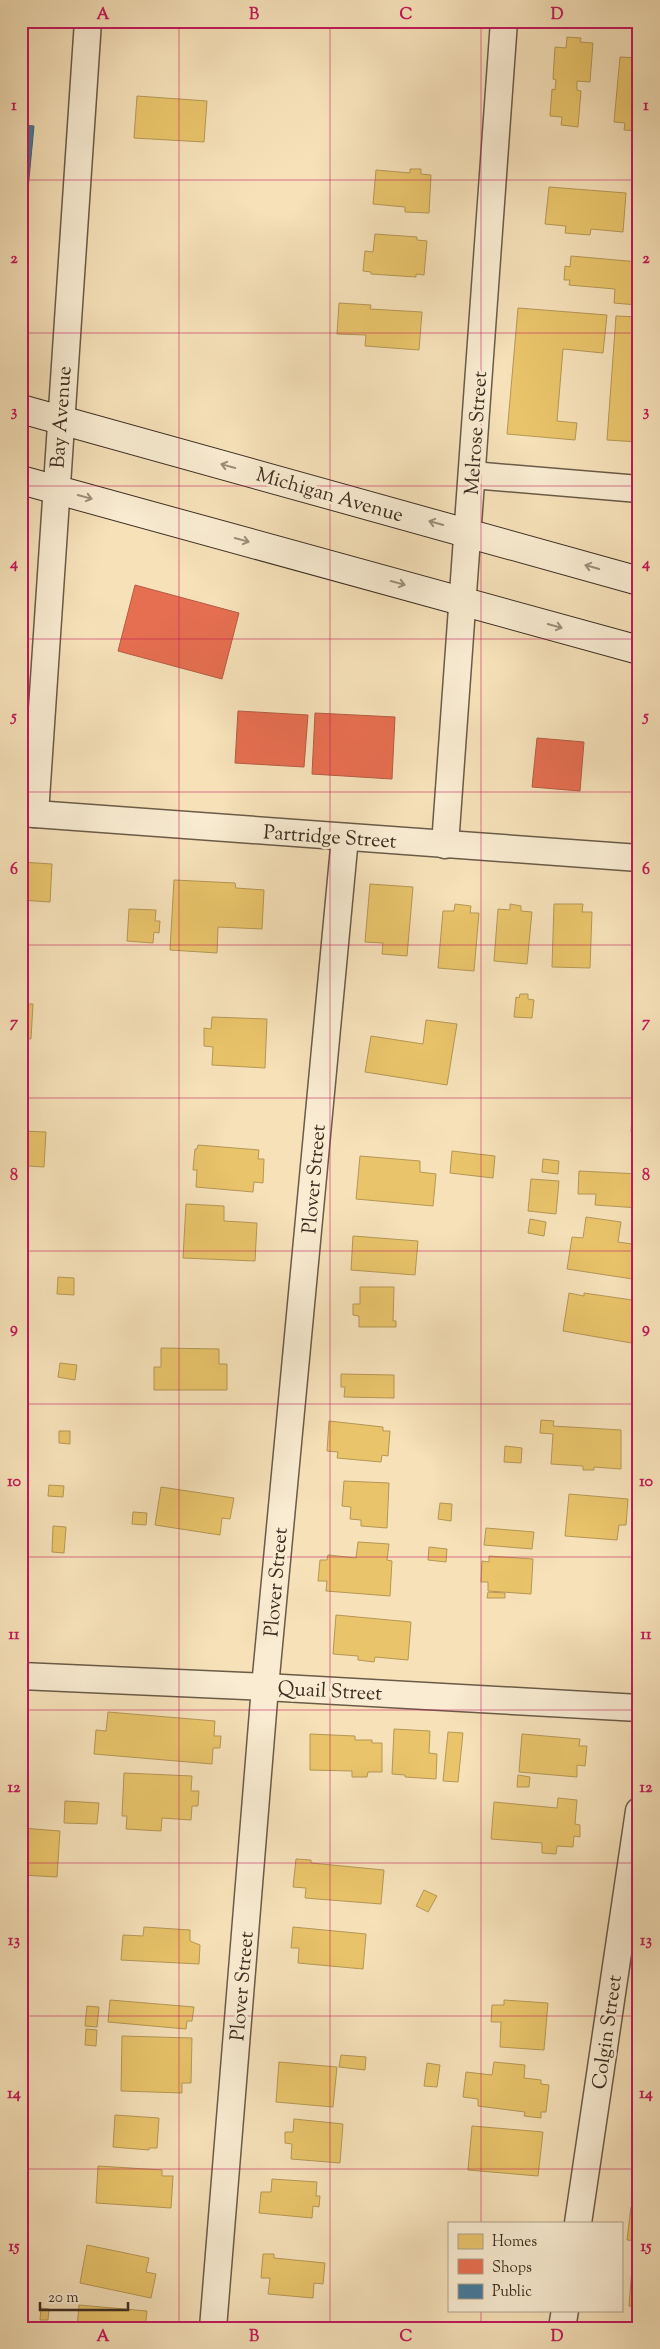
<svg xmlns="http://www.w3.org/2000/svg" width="660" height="2349" font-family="'Sorts Mill Goudy',serif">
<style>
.homes{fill:#e9c46a;stroke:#b59755}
.shops{fill:#e76f51;stroke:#b45c43}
.public{fill:#457b9d;stroke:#436478}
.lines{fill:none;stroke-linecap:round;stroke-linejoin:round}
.street-casing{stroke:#6b5b48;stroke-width:29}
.secondary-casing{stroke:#3d2e23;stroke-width:30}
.street{stroke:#f9ecd2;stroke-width:26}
.secondary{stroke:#f9ecd2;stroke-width:28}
.oneway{stroke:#9b8d7a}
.grid{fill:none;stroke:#c2185b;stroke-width:1;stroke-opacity:0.55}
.labels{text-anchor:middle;stroke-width:5;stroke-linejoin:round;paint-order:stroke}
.street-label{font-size:20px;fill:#3d2e23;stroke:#f9ecd2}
.neatline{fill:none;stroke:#c2185b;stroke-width:2}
.grid-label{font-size:16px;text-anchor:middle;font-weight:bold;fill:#c2185b}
</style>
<rect width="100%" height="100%" fill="#f6e1b9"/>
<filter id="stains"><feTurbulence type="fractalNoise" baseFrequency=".004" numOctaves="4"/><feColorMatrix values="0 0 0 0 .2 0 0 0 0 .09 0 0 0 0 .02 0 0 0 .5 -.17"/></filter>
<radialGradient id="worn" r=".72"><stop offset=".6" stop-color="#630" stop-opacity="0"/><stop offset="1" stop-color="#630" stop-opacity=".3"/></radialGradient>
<g class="homes">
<polygon points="567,37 581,38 580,42 593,43 590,82 577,81 577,90 581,91 578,127 561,125 562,117 550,116 552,89 555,90 556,80 553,79 555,47 566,48"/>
<polygon points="620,57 639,58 639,131 624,130 625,123 614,122"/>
<polygon points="137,96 207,101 204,142 134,138"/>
<polygon points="410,169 421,169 421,174 431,175 429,213 405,212 405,207 373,204 376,170 410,173"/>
<polygon points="549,187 626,193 623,232 591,229 590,235 565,233 566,226 545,224"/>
<polygon points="375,234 417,237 417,240 427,241 424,275 416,274 416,277 371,274 371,272 363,271 365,251 373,252"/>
<polygon points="571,256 639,262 637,305 614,303 615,289 569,285 570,280 564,280 565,266 570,267"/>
<polygon points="339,303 371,305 370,309 422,312 419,350 365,346 366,335 337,334"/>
<polygon points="518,308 607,315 603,353 563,349 557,421 577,423 575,440 507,434"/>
<polygon points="616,316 639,317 639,442 607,440"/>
<polygon points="21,862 52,864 50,902 21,900"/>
<polygon points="174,880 235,883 236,888 264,890 262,929 218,927 217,953 170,950"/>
<polygon points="370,884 413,887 407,956 382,954 383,943 365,942"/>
<polygon points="455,904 471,906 470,913 479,913 474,971 438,968 443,911 454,911"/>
<polygon points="510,904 521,906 521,911 532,912 527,964 494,961 498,909 510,910"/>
<polygon points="554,904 583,904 582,912 592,912 590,968 552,967"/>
<polygon points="129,909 156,910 155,921 160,921 159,933 154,932 153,943 127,941"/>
<polygon points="520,994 528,994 528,999 534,1000 532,1018 514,1017 516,997 519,998"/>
<polygon points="21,1004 33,1004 31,1039 21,1038"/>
<polygon points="212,1017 267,1019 265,1068 212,1065 213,1047 204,1046 204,1028 211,1029"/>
<polygon points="426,1020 457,1024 447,1085 365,1072 371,1036 423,1044"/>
<polygon points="633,1102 639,1103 639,1133 631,1132"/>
<polygon points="21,1131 46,1132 44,1167 28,1166 27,1182 21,1182"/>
<polygon points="198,1145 259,1150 258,1159 264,1159 263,1183 254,1182 253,1192 196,1187 197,1170 193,1170 195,1149 197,1149"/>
<polygon points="452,1151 495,1156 493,1178 450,1173"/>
<polygon points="360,1156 420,1161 420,1172 436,1174 433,1206 356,1199"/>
<polygon points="543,1159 559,1161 558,1174 542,1172"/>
<polygon points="579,1171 639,1174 639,1208 595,1205 596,1194 578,1194"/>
<polygon points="531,1179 559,1181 556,1214 528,1211"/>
<polygon points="186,1204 224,1206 224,1221 257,1223 255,1261 183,1258"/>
<polygon points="586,1217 621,1222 618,1242 639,1245 639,1280 567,1269 572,1237 583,1238"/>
<polygon points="530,1219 546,1222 544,1236 528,1233"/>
<polygon points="353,1236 418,1241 415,1275 351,1270"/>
<polygon points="58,1277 74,1278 74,1295 57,1294"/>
<polygon points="360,1287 394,1287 393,1321 396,1321 396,1327 359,1327 359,1316 353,1315 353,1304 360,1304"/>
<polygon points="569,1293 584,1296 584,1293 639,1301 637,1344 563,1331"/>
<polygon points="161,1348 219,1349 219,1364 227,1364 227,1390 154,1390 154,1367 161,1367"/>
<polygon points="60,1363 77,1365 75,1380 58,1377"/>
<polygon points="341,1374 394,1375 394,1398 344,1397 345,1387 341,1387"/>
<polygon points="541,1420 554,1421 553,1426 621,1430 621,1469 594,1467 594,1470 583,1470 583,1466 551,1464 553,1434 540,1433"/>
<polygon points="329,1421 383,1427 383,1431 390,1431 388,1456 382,1455 381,1462 337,1458 338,1452 327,1451"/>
<polygon points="59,1431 70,1431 70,1444 59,1443"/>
<polygon points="505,1446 522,1448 521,1463 504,1462"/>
<polygon points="344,1481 389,1483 387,1528 361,1526 361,1520 350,1519 351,1507 342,1506"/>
<polygon points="49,1485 64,1486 63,1497 48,1496"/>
<polygon points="161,1487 234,1498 230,1519 222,1518 220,1535 155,1525"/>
<polygon points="569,1494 628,1499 626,1525 619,1525 617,1540 565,1536"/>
<polygon points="440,1503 452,1504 451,1521 438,1519"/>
<polygon points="133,1512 147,1513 146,1525 132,1524"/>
<polygon points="53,1526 66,1527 64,1553 52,1552"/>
<polygon points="486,1528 534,1532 532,1549 484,1545"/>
<polygon points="358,1542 389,1544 387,1560 392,1561 390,1596 326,1591 327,1581 318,1581 320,1560 327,1560 328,1555 356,1558"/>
<polygon points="429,1547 447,1549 446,1562 428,1560"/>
<polygon points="489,1556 533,1559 531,1594 488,1591 488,1582 481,1582 482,1561 489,1562"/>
<polygon points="488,1592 505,1593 505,1598 487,1598"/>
<polygon points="336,1615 411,1622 408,1660 375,1657 374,1662 358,1660 358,1656 333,1654"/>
<polygon points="108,1712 215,1721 214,1736 221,1736 220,1748 213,1748 212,1764 94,1754 96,1730 106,1731"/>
<polygon points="394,1729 430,1731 429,1753 437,1754 436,1779 405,1777 405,1775 392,1774"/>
<polygon points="448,1732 463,1733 458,1782 443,1781"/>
<polygon points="310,1734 355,1736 355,1740 372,1740 372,1743 382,1743 382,1772 368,1772 367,1777 352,1777 352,1771 310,1770"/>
<polygon points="522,1734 580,1739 579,1746 587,1746 585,1766 577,1765 577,1777 519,1772"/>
<polygon points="124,1773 192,1776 191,1791 199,1791 198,1806 192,1806 191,1820 162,1818 161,1831 126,1829 127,1816 122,1816"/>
<polygon points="518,1775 530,1777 529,1787 517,1787"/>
<polygon points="558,1798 577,1800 575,1824 580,1825 580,1837 574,1836 573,1847 557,1846 556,1854 542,1853 542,1843 491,1839 494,1802 557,1808"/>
<polygon points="65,1801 99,1803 97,1824 64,1823"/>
<polygon points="22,1828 60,1831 57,1877 21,1875"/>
<polygon points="296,1859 311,1860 311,1863 384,1870 381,1904 305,1898 306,1888 293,1887"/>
<polygon points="424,1890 437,1896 428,1912 416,1906"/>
<polygon points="144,1927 190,1930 190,1941 200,1945 199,1964 121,1960 123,1935 143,1936"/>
<polygon points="293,1927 366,1934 363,1969 298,1963 299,1948 291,1948"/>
<polygon points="110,2000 194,2007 192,2021 187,2021 186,2029 108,2022"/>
<polygon points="504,2000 548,2003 544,2050 500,2047 501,2022 491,2022 492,2005 504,2005"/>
<polygon points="87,2006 99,2007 97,2027 85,2026"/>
<polygon points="86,2029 97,2030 96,2046 85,2045"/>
<polygon points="122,2036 192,2038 191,2083 182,2083 182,2093 121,2091"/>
<polygon points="341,2055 366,2057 365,2070 339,2067"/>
<polygon points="279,2062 337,2067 333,2107 276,2102"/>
<polygon points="494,2062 525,2065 524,2078 541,2080 541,2084 549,2085 546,2112 541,2112 541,2118 524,2116 525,2112 478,2106 478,2099 463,2097 466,2072 492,2075"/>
<polygon points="427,2063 440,2065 437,2087 424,2086"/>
<polygon points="115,2115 159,2118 157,2148 149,2148 149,2150 113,2147"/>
<polygon points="294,2119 343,2124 340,2163 291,2159 292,2144 285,2143 285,2132 293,2132"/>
<polygon points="472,2126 543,2132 538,2176 468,2170"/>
<polygon points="98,2166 162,2170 162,2176 173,2176 171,2208 96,2203"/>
<polygon points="272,2179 317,2182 316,2196 320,2196 319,2207 313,2206 312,2218 259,2213 261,2192 271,2192"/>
<polygon points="631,2207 639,2208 639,2241 627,2240"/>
<polygon points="87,2245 149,2258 146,2272 156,2274 151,2298 80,2283"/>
<polygon points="263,2254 274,2254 274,2258 325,2263 323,2284 314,2283 313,2298 268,2294 270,2278 261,2278"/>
<polygon points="632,2269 639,2269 639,2307 629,2306"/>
<polygon points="79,2305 147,2311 145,2328 77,2328"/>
<polygon points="41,2308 49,2309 48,2320 40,2320"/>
</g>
<g class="shops">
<polygon points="135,585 239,613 222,679 118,651"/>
<polygon points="238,711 308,715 304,767 235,763"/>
<polygon points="315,713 395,717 392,779 312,774"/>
<polygon points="537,738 584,742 580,791 532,787"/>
</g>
<polygon class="public" points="21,125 34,126 28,189 21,188"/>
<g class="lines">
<g class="street-casing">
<g id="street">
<polyline points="472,475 639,489"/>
<polyline points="21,813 639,858"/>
<polyline points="35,814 88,21"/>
<polyline points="445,845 504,21"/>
<polyline points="21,1676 265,1687 639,1708"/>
<polyline points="578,2223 639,1811"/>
<polyline points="213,2328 265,1687 345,837"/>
<polyline points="562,2328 565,2310"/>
</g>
</g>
<g class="secondary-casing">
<g id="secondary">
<polyline points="21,409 639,581"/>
<polyline points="21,480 639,650"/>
</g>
</g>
<use href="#street" class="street"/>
<use href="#secondary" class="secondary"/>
</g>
<defs><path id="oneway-shaft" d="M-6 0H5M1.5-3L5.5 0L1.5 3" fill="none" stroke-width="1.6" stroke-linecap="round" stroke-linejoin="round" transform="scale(1.25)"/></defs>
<g class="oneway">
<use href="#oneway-shaft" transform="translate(228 466) rotate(-165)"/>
<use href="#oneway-shaft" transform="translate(85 497) rotate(15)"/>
<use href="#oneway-shaft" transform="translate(436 523) rotate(-164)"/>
<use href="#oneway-shaft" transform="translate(242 540) rotate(15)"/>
<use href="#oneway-shaft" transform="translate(592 567) rotate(-164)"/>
<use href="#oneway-shaft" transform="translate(398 583) rotate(15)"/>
<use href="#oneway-shaft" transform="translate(555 626) rotate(16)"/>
</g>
<path class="grid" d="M179,21V2328M330,21V2328M481,21V2223M21,180H639M21,333H639M21,486H639M21,639H639M21,792H639M21,945H639M21,1098H639M21,1251H639M21,1404H639M21,1557H639M21,1710H639M21,1863H639M21,2016H639M21,2169H639M481,2310V2328"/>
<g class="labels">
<g class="street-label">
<text transform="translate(60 417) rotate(-86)" y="7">Bay Avenue</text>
<text transform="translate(475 433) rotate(-86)" y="7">Melrose Street</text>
<text transform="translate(330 494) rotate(16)" y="7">Michigan Avenue</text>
<text transform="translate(330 836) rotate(4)" y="7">Partridge Street</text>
<text transform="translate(313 1179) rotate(-85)" y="7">Plover Street</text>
<text transform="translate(275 1582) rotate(-85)" y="7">Plover Street</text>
<text transform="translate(330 1690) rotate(3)" y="7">Quail Street</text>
<text transform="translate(241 1986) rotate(-85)" y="7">Plover Street</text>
<text transform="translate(606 2032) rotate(-82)" y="7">Colgin Street</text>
</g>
</g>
<rect width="660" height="2349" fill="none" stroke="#f6e1b9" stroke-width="55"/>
<rect x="448" y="2222" width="175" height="90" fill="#f9ecd2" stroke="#aea08c"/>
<rect x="458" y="2234" width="25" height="15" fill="#e9c46a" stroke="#aea08c"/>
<text x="492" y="2246" font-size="15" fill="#3d2e23">Homes</text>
<rect x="458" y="2259" width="25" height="15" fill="#e76f51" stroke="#aea08c"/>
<text x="492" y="2272" font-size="15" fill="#3d2e23">Shops</text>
<rect x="458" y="2284" width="25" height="15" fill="#457b9d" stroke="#aea08c"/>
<text x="492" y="2296" font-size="15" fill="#3d2e23">Public</text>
<path d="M40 2302v8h88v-8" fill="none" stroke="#3d2e23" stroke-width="2.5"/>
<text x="48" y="2302" font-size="15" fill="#3d2e23" stroke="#f9ecd2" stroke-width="4" paint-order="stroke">20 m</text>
<rect x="28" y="28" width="604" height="2294" class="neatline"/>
<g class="grid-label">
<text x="103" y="19">A</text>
<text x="254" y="19">B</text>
<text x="406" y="19">C</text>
<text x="557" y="19">D</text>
<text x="14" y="110">1</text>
<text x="646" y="110">1</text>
<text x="14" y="263">2</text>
<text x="646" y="263">2</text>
<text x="14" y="416">3</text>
<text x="646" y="416">3</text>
<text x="14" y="568">4</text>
<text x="646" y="568">4</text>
<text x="14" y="721">5</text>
<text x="646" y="721">5</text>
<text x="14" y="874">6</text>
<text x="646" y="874">6</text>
<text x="14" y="1027">7</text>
<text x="646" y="1027">7</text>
<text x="14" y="1180">8</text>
<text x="646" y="1180">8</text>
<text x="14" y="1333">9</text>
<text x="646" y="1333">9</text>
<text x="14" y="1486">10</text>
<text x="646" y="1486">10</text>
<text x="14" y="1639">11</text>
<text x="646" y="1639">11</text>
<text x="14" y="1792">12</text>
<text x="646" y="1792">12</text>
<text x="14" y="1945">13</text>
<text x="646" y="1945">13</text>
<text x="14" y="2098">14</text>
<text x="646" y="2098">14</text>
<text x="14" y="2251">15</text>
<text x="646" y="2251">15</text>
<text x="103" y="2341">A</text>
<text x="254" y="2341">B</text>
<text x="406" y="2341">C</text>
<text x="557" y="2341">D</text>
</g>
<rect width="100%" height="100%" filter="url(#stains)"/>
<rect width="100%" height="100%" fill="url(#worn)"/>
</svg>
